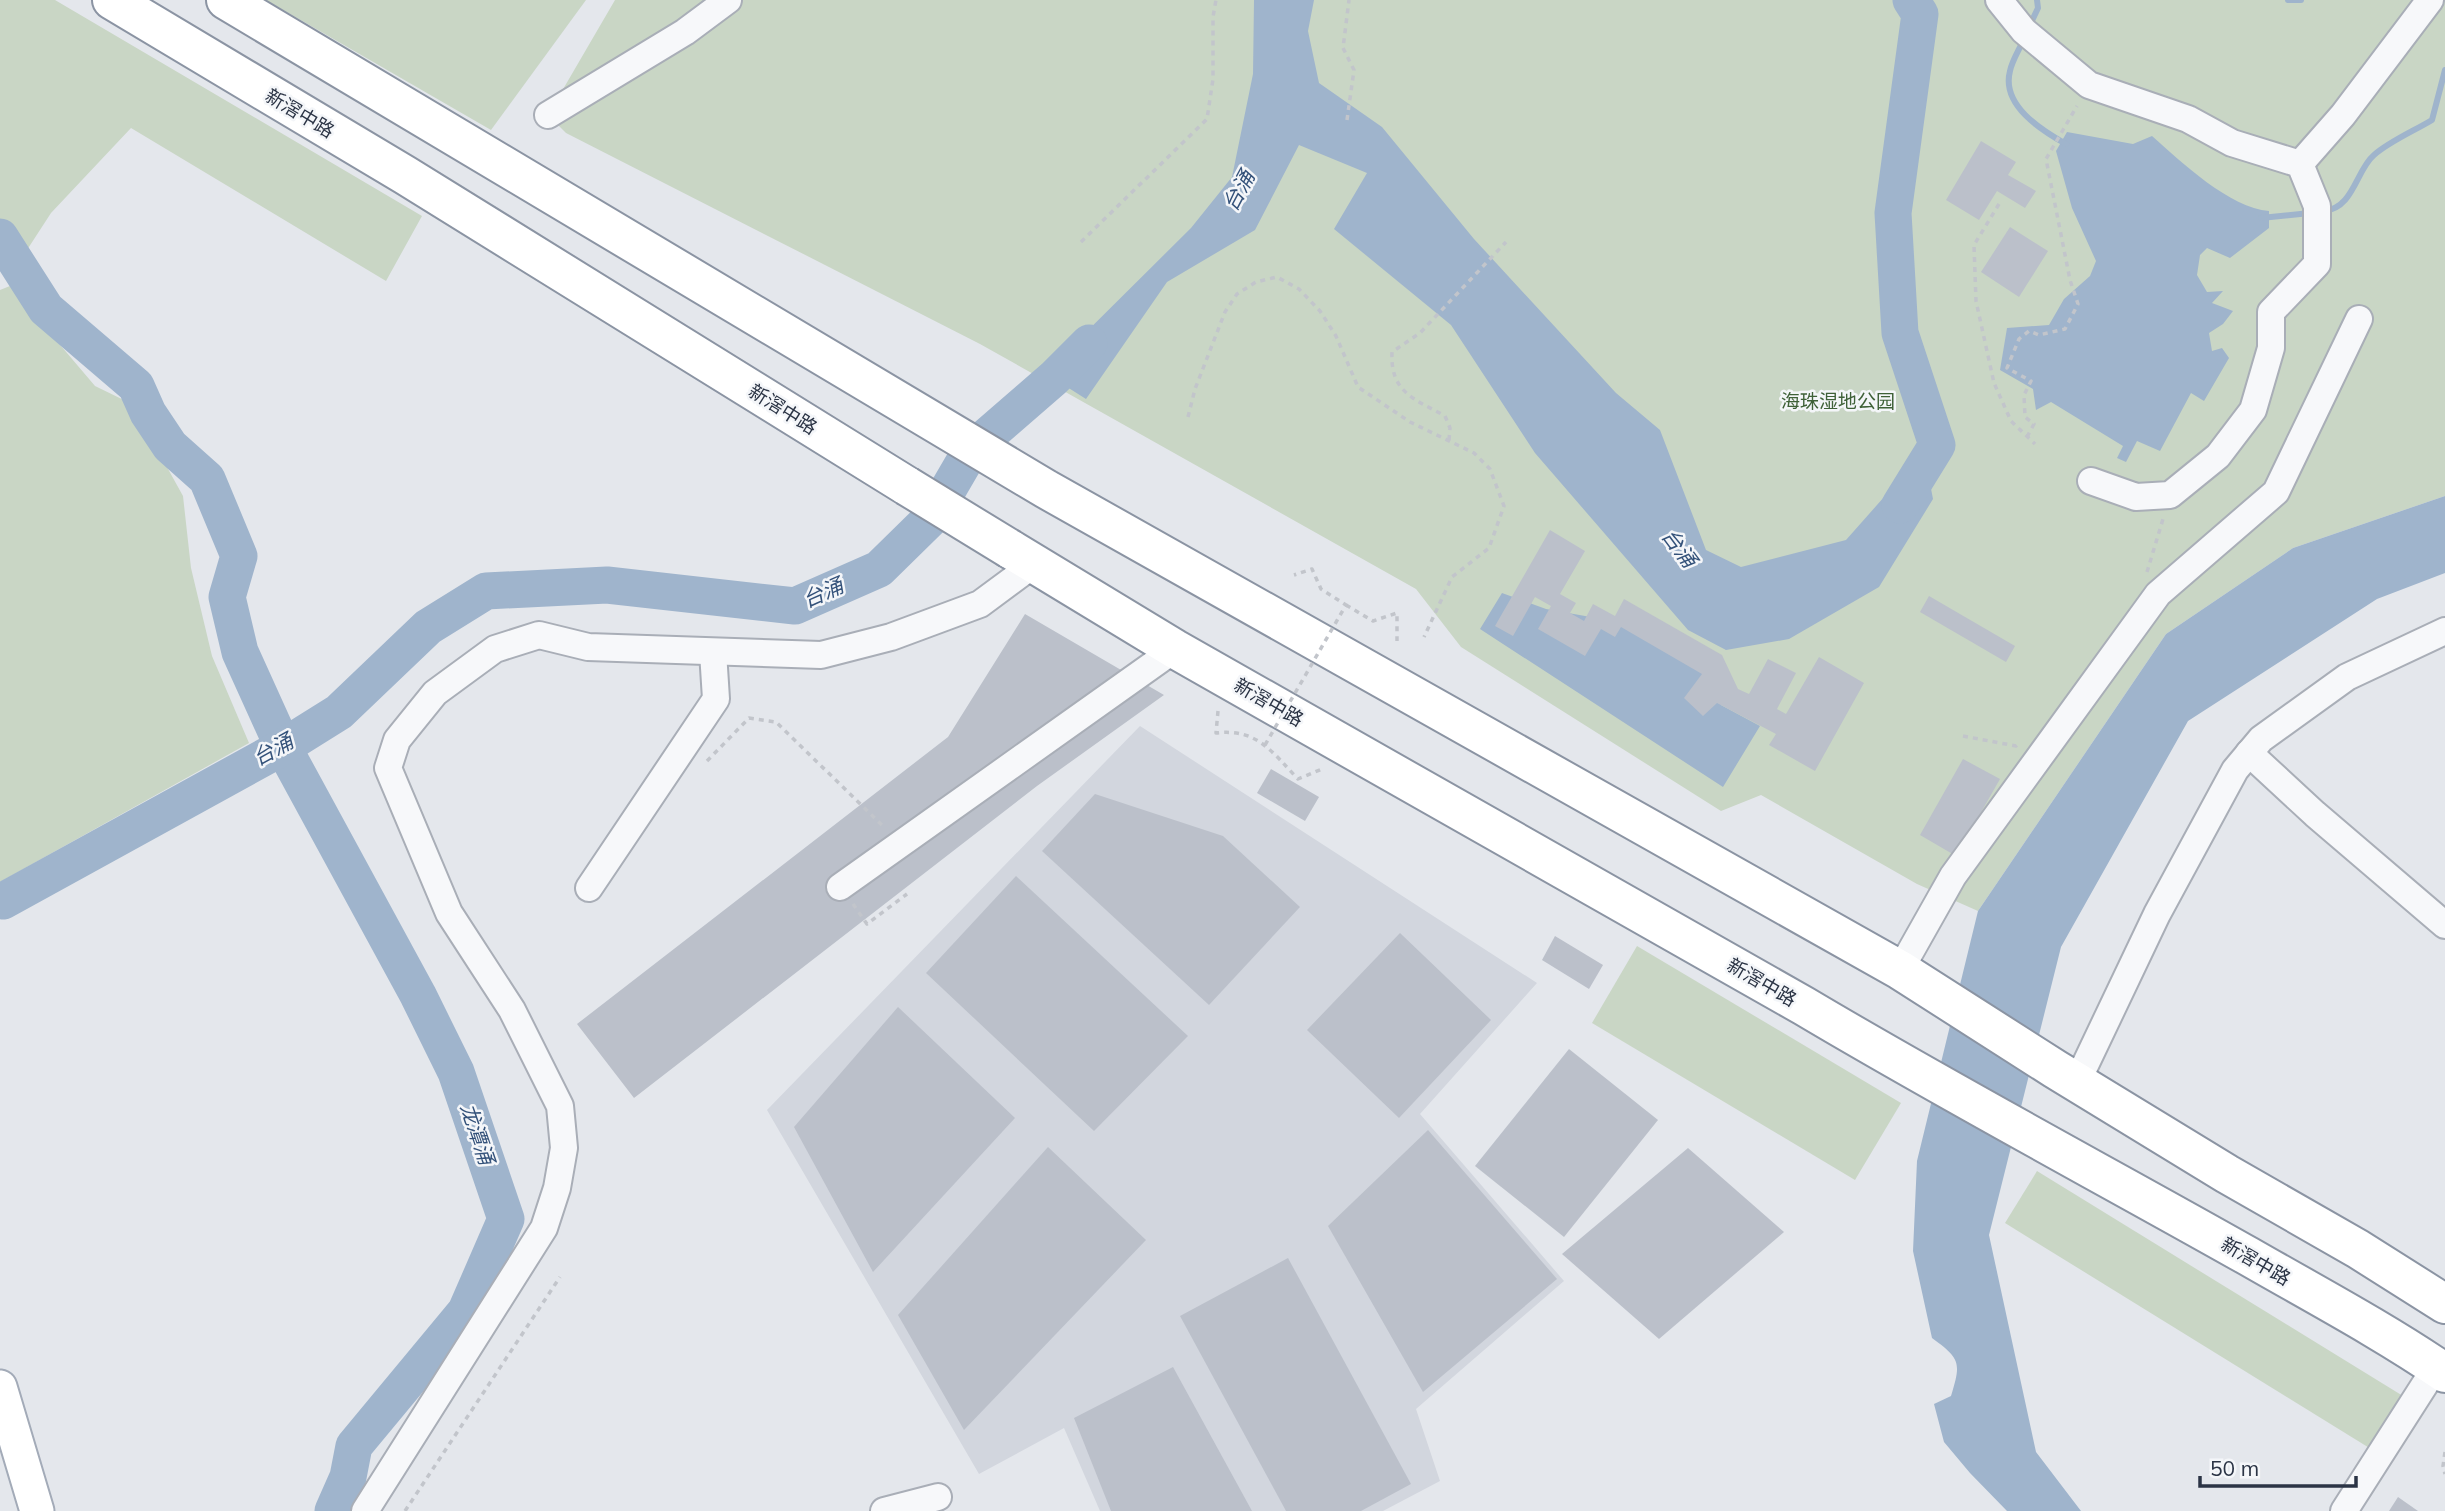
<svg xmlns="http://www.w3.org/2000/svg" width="2445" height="1511" font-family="Mulish,'Noto Sans SC',sans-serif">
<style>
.built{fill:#d2d6de}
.green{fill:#c9d6c5}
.water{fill:#9fb4cc}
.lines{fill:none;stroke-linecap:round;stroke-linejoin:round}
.stream{stroke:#9fb4cc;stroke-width:6}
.river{stroke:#9fb4cc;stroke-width:37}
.building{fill:#bbc0ca}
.minor-casing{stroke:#a9aeb7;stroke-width:30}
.major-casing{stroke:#a3abb8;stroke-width:37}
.highway-casing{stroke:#8b94a3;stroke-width:42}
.path{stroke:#c2c5cb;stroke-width:3.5;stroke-dasharray:5 5;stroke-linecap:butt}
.minor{stroke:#f7f8fa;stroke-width:26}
.major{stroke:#fff;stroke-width:33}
.highway{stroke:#fff;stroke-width:38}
.highway-bridge-casing{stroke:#8b94a3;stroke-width:42;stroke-linecap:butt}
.path-bridge{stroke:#c2c5cb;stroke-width:3.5;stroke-dasharray:5 5;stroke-linecap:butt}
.highway-bridge{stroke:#fff;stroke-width:38}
.labels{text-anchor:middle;stroke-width:5;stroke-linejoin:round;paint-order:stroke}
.street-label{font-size:19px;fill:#2b3445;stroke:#f4f6f9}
.park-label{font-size:19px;fill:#3f6138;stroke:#f4f6f9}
.water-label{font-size:21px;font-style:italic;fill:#34527a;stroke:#f4f6f9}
</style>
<rect width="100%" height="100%" fill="#e4e7ec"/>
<polygon class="built" points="1140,726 1537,983 1420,1114 1564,1281 1416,1409 1440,1481 1383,1511 1100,1511 1064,1428 979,1474 767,1110"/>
<g class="green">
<polygon points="0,0 55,0 422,216 386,281 131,128 51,213 25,253 0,271"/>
<polygon points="266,0 586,0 491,130"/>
<polygon points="615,0 2445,0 2445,496 2293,548 2166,634 1978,911 1917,884 1761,795 1721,811 1461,647 1416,589 980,344 566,133 548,115"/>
<polygon points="10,286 95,386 132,404 183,496 191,568 212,656 249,743 0,882 0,290"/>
<polygon points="1637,946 1901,1103 1855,1180 1592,1023"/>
<polygon points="2037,1171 2403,1396 2371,1449 2005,1223"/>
</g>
<g class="water">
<polygon points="1254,0 1314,0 1308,31 1319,83 1382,127 1474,239 1616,393 1660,430 1706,550 1741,567 1846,540 1900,479 1926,463 1933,499 1879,587 1789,639 1726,650 1688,630 1535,453 1451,325 1334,229 1367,173 1299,145 1255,230 1167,282 1086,399 1045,373 1191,228 1232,177 1253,74"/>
<path d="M2067,132L2133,144L2152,136C2181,162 2230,208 2269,211V228L2230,258L2207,248L2200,255L2197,275L2207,292L2223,291L2212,303L2233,311L2223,324L2209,333L2212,351L2222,348L2229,358L2204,401L2191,393L2160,451L2137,441L2126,462L2117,458L2123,446L2051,402L2036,410L2033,389L2000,370L2007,328L2049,325L2064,299L2090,276L2096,261L2072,208L2056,151Z"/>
<path d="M2445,496V573L2377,599L2188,721L2061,947L1989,1235L2036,1452L2081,1511H2007L1970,1473L1944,1442L1934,1404L1951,1396C1961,1363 1961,1359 1932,1338L1913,1251L1917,1161L1978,911L2166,634L2293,548Z"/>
<polygon points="1502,593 1546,609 1624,623 1708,667 1721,705 1760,726 1723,787 1480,629"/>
</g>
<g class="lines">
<g class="stream">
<polyline points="2288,0 2301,0"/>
<polyline points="2029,27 2038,8 2037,0"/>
<path d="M2023,41C2019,50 2012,61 2010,71C2001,105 2041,130 2066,144"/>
<path d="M2324,211C2354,208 2356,170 2374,155C2390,141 2414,131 2432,120L2445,70"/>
<polyline points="2261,218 2310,213"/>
</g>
<g class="river">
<polyline points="0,237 46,309 136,386 148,413 170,446 207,479 239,556 227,597 240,652 283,747 418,995 456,1072 506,1219 466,1311 354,1446 348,1477 333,1511"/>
<polyline points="1900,505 1937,445 1900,333 1893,213 1920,14 1911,0"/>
<polyline points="3,901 283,747 339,712 428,627 486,591 607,585 795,606 879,569 932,517 971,450 1054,378 1089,343"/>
</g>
</g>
<g class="building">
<polygon points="1981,141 2016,162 2008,175 2036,191 2025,208 1997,191 1979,220 1946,200"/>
<polygon points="2010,227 2048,251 2019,297 1981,272"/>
<polygon points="1550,530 1585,551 1560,594 1576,603 1570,613 1584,621 1593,604 1615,616 1624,599 1722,655 1738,689 1749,694 1768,659 1796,673 1777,709 1786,714 1819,657 1864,683 1815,771 1769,745 1776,734 1717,703 1703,716 1684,698 1702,674 1621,627 1615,637 1601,629 1585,656 1538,629 1551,606 1535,597 1513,636 1495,626"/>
<polygon points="1929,596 2015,646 2006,662 1920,612"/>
<polygon points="1025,614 1164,695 1037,786 634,1098 577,1024 948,737"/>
<polygon points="1963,759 2000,779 1956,856 1920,835"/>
<polygon points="1271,769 1319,797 1305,821 1257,793"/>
<polygon points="1095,794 1223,836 1300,907 1209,1005 1042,851"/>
<polygon points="1016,876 1188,1036 1094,1131 926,973"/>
<polygon points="1400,933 1491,1020 1399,1118 1307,1030"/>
<polygon points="1555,936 1603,965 1589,989 1542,960"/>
<polygon points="898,1007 1015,1118 873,1272 794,1127"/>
<polygon points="1569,1049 1658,1120 1564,1237 1475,1166"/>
<polygon points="1428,1130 1557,1279 1423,1392 1328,1226"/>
<polygon points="1048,1147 1146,1240 964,1430 898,1315"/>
<polygon points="1688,1148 1784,1232 1659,1339 1562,1254"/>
<polygon points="1288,1258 1411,1484 1361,1511 1286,1511 1180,1316"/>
<polygon points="1173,1367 1252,1511 1111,1511 1074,1418"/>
<polygon points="2398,1497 2418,1511 2389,1511"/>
</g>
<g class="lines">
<g class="minor-casing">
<g id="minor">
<polyline points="1999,0 2024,31 2089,85 2188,119 2232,143 2300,164 2317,206 2317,264 2271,312 2271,348 2253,410 2218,456 2170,495 2136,497 2091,481"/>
<polyline points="548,115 685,32 728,0"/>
<polyline points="2300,164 2343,115 2430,0"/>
<polyline points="2249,753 2315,814 2445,925"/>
<polyline points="840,887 1175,649"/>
<polyline points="589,888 716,699 713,652"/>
<polyline points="1900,970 1953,876 2158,594 2276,492 2359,319"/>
<polyline points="2077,1082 2157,914 2235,770 2261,739 2347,677 2445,631"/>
<polyline points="365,1511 544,1228 557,1188 564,1148 560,1106 512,1010 449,913 388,768 397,740 435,693 495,649 539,635 588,647 821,655 891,637 980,604 1034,564"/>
<polyline points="884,1511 938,1497"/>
<polyline points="2344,1511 2436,1367"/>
</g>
</g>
<g class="major-casing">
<polyline id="major" points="0,1387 37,1511"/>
</g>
<g class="highway-casing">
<g id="highway">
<polyline points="112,0 405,175 907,486"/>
<polyline points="226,0 1046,489 1900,970 2055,1069 2227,1174 2358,1249 2445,1304"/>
<path d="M1010,549L1175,649L1804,1006C1950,1093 2101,1173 2248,1256C2314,1294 2382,1330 2445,1373"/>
</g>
</g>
<g class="path">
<polyline points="1347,120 1354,70 1343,48 1349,0"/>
<polyline points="1999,204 1974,245 1976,301 1994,383 2011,421 2035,444"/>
<polyline points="1081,242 1207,119 1213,79 1213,17 1216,0"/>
<polyline points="1188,417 1195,389 1225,312 1237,294 1256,282 1277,277 1299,289 1320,311 1336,336 1358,387 1410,422 1474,453 1490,469 1504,506 1489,548 1452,577 1424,637"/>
<polyline points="2027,437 2034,424 2025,417 2024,395 2031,381 2007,368 2019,339 2029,331 2039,335 2065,329 2078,304 2070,280 2046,159 2077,106"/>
<path d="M1449,440L1450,428L1445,416C1415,399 1390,393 1392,352L1420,333L1506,242"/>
<polyline points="2147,572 2163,519"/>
<polyline points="1346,605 1373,621 1397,613 1397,641"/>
<polyline points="1963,736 2016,746 2018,744"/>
<polyline points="707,761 749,718 776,722 884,827"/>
<polyline points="853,904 867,924 907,894"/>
<polyline points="2445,1452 2443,1466 2445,1474"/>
<polyline points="405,1511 560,1277"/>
</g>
<use href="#minor" class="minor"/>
<use href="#major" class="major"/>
<use href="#highway" class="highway"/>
<g class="highway-bridge-casing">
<polyline id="highway-bridge" points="907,486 1010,549"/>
</g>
<g class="path-bridge">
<path d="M1218,711L1216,733C1257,728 1272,752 1298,779L1322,769"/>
<polyline points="1265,745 1346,605 1321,589 1312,569 1294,575"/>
</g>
<use href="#highway-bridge" class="highway-bridge"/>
</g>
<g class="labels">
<g class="street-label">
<text transform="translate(300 113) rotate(31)" y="7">新滘中路</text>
<text transform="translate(783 409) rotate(32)" y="7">新滘中路</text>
<text transform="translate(1269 702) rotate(30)" y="7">新滘中路</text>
<text transform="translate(1762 982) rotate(30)" y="7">新滘中路</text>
<text transform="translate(2256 1261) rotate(30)" y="7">新滘中路</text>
</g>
<g class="park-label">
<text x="1838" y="408">海珠湿地公园</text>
</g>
<g class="water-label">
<text transform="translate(1239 191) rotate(-62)" y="7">台涌</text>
<text transform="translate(1679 548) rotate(53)" y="7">台涌</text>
<text transform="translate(823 593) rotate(-24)" y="7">台涌</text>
<text transform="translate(273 750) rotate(-29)" y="7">台涌</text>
<text transform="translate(477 1134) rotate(71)" y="7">龙潭涌</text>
</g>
</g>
<path d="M2200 1476v10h156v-10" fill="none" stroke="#2b3445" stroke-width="3.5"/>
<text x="2210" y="1476" font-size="21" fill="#2b3445" stroke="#f4f6f9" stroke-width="5" paint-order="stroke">50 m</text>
</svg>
